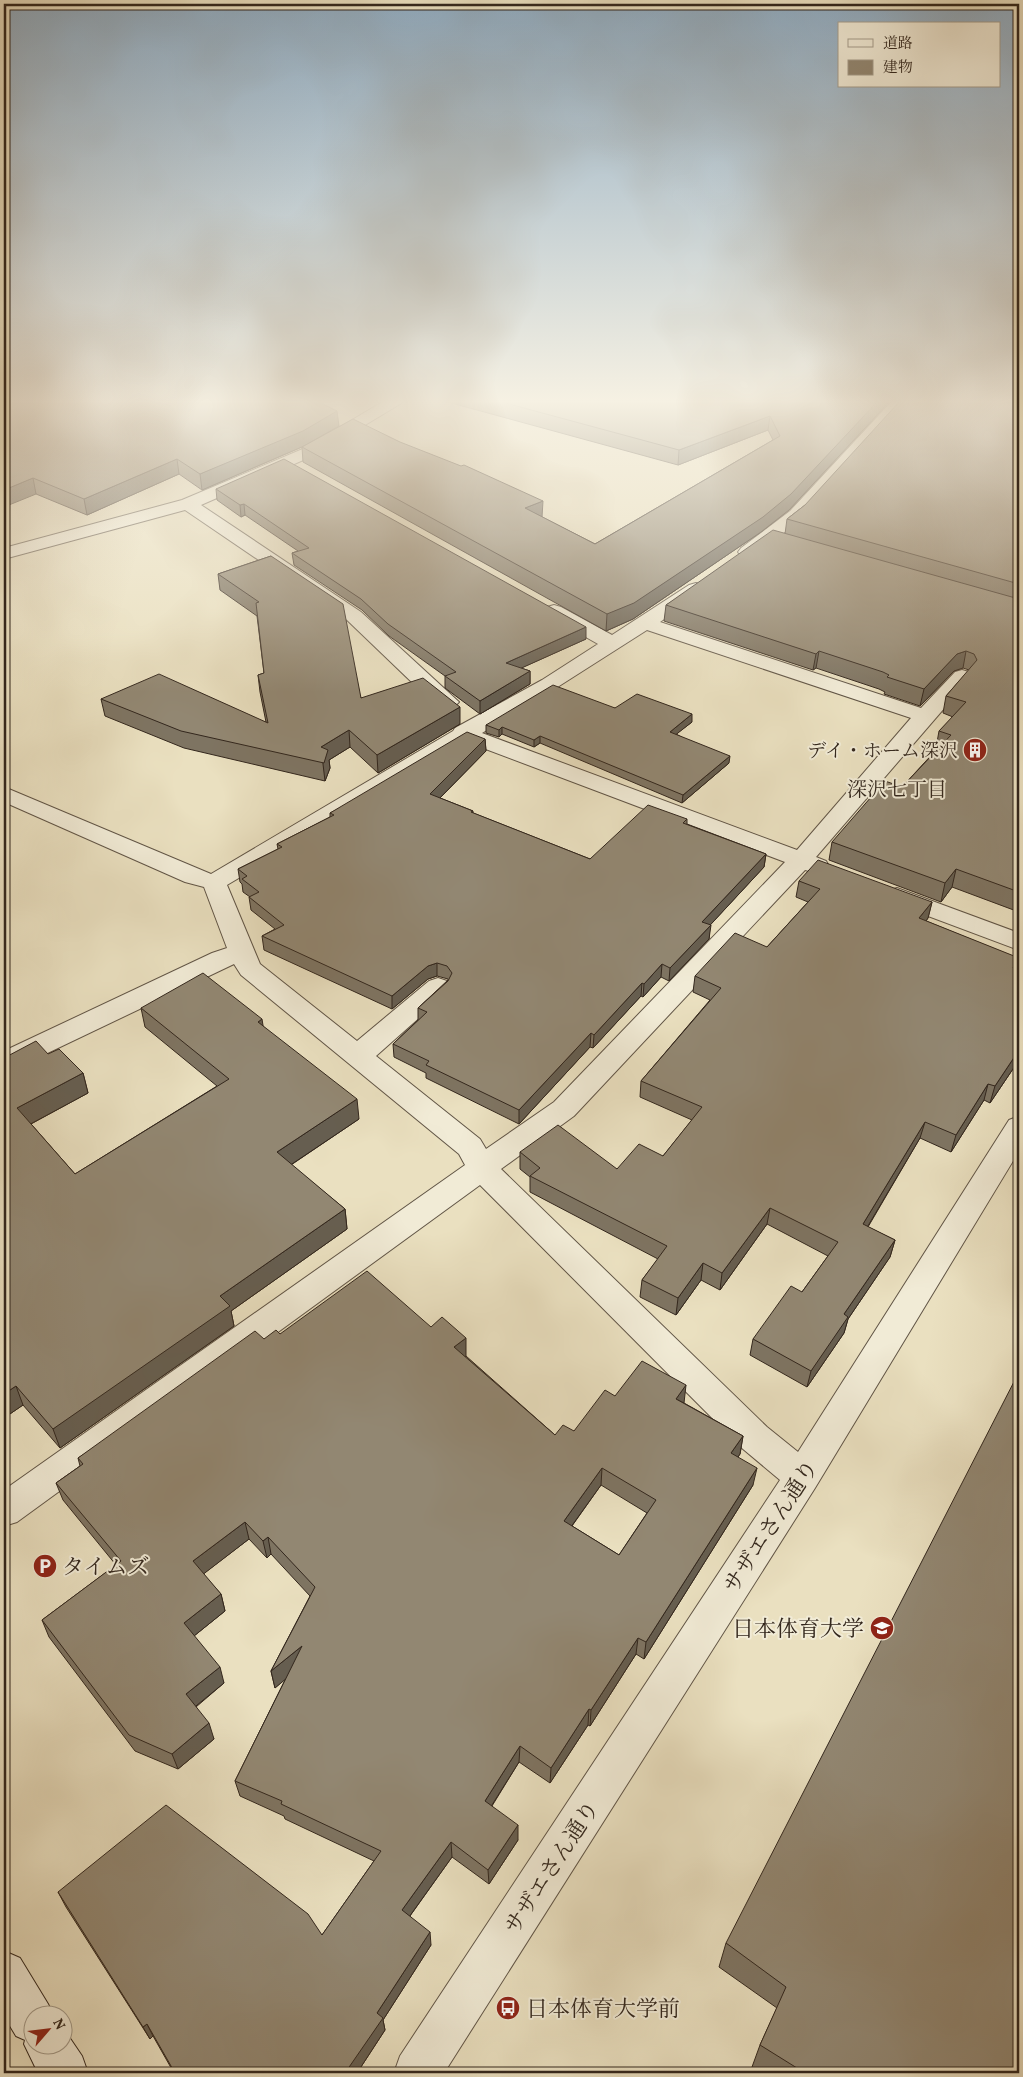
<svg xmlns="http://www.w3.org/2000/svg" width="1023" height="2077" font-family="Vollkorn,'Noto Serif JP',serif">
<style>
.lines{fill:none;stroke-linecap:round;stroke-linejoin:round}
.street-casing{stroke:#615546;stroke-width:2}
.secondary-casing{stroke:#33271d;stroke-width:2}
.street{fill:#f1ebd6;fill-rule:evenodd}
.secondary{fill:#f1ebd6;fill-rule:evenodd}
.wall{fill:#7e7462;stroke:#33271d;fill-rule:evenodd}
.shaded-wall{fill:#665e50;stroke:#33271d}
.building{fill:#928772;stroke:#33271d;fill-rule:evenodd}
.labels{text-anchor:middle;stroke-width:4;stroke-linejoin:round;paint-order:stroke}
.poi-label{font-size:19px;fill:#33271d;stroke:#f1ebd6;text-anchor:end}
.neighbourhood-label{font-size:20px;fill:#33271d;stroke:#f1ebd6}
.near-street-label{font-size:22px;fill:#33271d;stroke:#f1ebd6}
.near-poi-label{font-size:22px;fill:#33271d;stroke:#f1ebd6;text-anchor:start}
</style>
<rect width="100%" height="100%" fill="#eae0c0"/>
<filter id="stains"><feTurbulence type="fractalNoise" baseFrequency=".004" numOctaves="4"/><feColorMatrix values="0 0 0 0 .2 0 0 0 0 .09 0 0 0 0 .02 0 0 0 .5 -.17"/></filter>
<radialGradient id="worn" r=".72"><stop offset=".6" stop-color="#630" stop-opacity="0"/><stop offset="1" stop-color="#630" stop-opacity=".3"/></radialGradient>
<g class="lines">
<g class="street-casing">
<g id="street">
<polygon points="384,401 403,401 400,404 317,454 201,505 361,612 459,702 455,706 448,708 441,706 421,691 347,620 185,510 4,559 4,548 182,500 305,448"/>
<polygon points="892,401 908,401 802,519 753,556 747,558 741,556 738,552 741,548 790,511"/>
<path d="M696,583L703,585L706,589L703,593L660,622L921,708L955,672L962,670L969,672L972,676L816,857L826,861L829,866L826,871L817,873L805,870L574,1116L501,1169L767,1427L798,1452L1009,1120L1019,1116V1151L815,1488L444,2073H394L400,2056L780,1480L743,1449L480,1185L17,1522L4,1526V1490L465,1165L459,1154L241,975L234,964L14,1069L4,1072V1051L212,953L227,948L204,887L185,882L4,802V787L211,874L453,731L455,728L542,680L598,644L547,615L544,611L547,607L554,605L561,607L612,635L689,585ZM647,630L911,718L797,850L482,733L556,688ZM467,742L785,862L554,1102L486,1149L480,1139L376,1056L447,993L451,987L447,981L438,978L429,981L357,1041L260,964L227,885Z"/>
<polygon points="897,888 1019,933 1019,950 888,901 885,896 888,891"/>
</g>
</g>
<g class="secondary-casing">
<polygon id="secondary" points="4,1951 20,1958 48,2004 53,2014 32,2014 32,2044 62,2044 63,2028 82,2056 88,2073 38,2073 24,2044 25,2040 16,2036 4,2016"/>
</g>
<use href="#street" class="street"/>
<use href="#secondary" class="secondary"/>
</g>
<g class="wall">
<polygon points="4,401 323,401 320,402 339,426 314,440 542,517 595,544 773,440 768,430 678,465 444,401 890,401 789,510 761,532 633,619 606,631 303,462 302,447 202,490 179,474 87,515 36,494"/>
<polygon points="1019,401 1019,912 952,887 941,902 829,860 832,842 902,787 937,749 936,748 939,731 953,717 943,713 946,696 969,670 963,668 954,671 920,706 884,694 885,692 879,689 816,668 813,670 664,621 666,605 785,534 787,519 805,505"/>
<polygon points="216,489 586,639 521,668 530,671 530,684 480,714 445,688 445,676 389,636 362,610 294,565 292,553 298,551 245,515 241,517 217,500"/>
<polygon points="271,556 361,698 460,724 378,773 350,747 329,760 330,768 325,781 184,748 105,716 101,699 266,722 260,692 258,675 264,673 257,616 220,590 218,574"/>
<polygon points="615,708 692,722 676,734 729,763 682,803 540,743 534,747 502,734 499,737 486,733 486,725"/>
<polygon points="485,739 486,751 440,798 473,811 473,813 590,859 687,819 687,824 766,854 764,867 710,925 709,939 669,981 661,977 643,997 641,996 593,1048 590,1047 519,1124 426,1078 426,1073 394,1057 393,1044 418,1020 418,1008 448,980 448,979 437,976 428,979 392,1009 264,950 262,936 275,929 251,910 249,897 250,897 243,892 242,884 240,882 238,869 278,849 277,844 330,817 330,813"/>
<polygon points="799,881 932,902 928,918 926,921 1019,959 1016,969 1019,970 1019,1060 990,1103 984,1100 951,1152 920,1138 868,1227 895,1240 890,1257 848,1319 844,1333 807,1387 750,1355 753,1339 802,1292 828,1256 767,1224 720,1290 701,1280 676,1315 640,1297 642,1280 658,1259 530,1192 530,1177 520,1169 520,1152 617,1169 663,1156 692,1120 640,1097 641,1081 710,1000 693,992 695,976 767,947 808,902 796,897"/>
<polygon points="141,1008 263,1026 359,1119 291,1165 345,1209 347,1229 231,1311 234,1326 60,1448 23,1405 4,1418 4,1058 48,1054 83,1073 88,1093 31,1124 75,1174 217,1086 145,1027"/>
<path d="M431,1327L466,1356L555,1435L574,1431L615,1396L684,1403L743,1436L740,1454L738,1457L753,1485L644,1659L636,1654L590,1726L588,1725L550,1783L519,1762L492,1806L518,1840L489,1884L452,1857L410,1916L431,1945L383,2020L385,2030L357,2073H174L153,2036L150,2039L66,1907L58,1892L322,1935L374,1861L285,1819L284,1816L240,1796L235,1781L286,1678L275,1688L271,1671L310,1596L271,1554L267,1558L249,1539L203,1574L221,1594L225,1611L194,1636L224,1683L196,1707L214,1739L178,1769L135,1751L49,1637L42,1620L116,1565L63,1500L56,1483L80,1466L78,1458L264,1339L280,1334ZM601,1485L647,1513L619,1555L572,1526Z"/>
<polygon points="726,1943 1019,2073 763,2073 752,2067 760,2045 777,2008 719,1967"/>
</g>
<g class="shaded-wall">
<polygon points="878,401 890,401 789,510 761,532 633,619 606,631 607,614"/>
<polygon points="337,411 339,426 304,446 202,490 200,474"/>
<polygon points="770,416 768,430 678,465 679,450"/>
<polygon points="177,459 179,474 87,515 84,499"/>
<polygon points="33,478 36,494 4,507 4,490"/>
<polygon points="543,501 542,517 525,508"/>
<polygon points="244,504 245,515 241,517 240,505"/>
<polygon points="586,627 586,639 506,675 506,663"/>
<polygon points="819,651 816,668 813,670 816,654"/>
<polygon points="966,651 963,668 954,671 920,706 924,689 957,654"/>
<polygon points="530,671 530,684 480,714 480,701"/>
<polygon points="460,707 460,724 378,773 377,755"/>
<polygon points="692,714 692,722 669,740 670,732"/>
<polygon points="502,727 502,734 499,737 499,730"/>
<polygon points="349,730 350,747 329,760 330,768 325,781 321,747"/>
<polygon points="540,736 540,743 534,747 534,740"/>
<polygon points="485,739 486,751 431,807 430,794"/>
<polygon points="730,756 729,763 682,803 683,795"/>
<polygon points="766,854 764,867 701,935 702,922"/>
<polygon points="956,869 952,887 941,902 945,883"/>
<polygon points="932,902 928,918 916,935 919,918"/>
<polygon points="711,925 709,939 669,981 670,968"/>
<polygon points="1019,959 1015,975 1013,968"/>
<polygon points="437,963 437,976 428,979 392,1009 392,996 428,966"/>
<polygon points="662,964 661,977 643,997 644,984"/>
<polygon points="642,983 641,996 593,1048 594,1035"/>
<polygon points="262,1019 265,1038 258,1022"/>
<polygon points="591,1033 590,1047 519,1124 519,1110"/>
<polygon points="1019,1050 1019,1060 990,1103 995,1086"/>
<polygon points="83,1073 88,1093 23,1128 17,1108"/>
<polygon points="988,1084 984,1100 951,1152 956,1135"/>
<polygon points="357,1099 359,1119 280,1172 277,1152"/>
<polygon points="925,1122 920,1138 859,1241 863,1224"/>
<polygon points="770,1208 767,1224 720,1290 722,1273"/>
<polygon points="345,1209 347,1229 231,1311 234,1326 60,1448 53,1429 220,1296"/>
<polygon points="895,1240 890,1257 848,1319 844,1333 807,1387 811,1371 844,1314"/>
<polygon points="703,1263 701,1280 676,1315 678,1298"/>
<polygon points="466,1338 466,1356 455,1365 454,1347"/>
<polygon points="686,1385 684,1403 676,1399"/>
<polygon points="16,1386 23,1405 4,1418 4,1394"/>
<polygon points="743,1436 740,1454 728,1471 731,1453"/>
<polygon points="602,1468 601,1485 563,1538 564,1521"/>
<polygon points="757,1468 753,1485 644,1659 646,1642"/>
<polygon points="245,1522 249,1539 197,1579 193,1561"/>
<polygon points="268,1537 271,1554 267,1558 263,1541"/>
<polygon points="221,1594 225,1611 189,1640 184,1623"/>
<polygon points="638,1638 636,1654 590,1726 591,1710"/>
<polygon points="302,1646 305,1663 275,1688 271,1671"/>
<polygon points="220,1667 224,1683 191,1710 186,1694"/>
<polygon points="589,1709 588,1725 550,1783 551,1768"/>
<polygon points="209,1723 214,1739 178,1769 172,1754"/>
<polygon points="520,1746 519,1762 485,1816 485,1801"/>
<polygon points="518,1825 518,1840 489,1884 488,1870"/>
<polygon points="451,1842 452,1857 404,1924 402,1910"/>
<polygon points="430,1932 431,1945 383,2020 385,2030 357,2073 345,2073 377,2013"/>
<polygon points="147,2024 153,2036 150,2039 143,2027"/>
</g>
<g class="building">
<polygon points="4,401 317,401 337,411 303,431 200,474 177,459 84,499 33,478 4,490"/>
<polygon points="498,401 878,401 791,494 763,517 634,603 607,614 302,447 353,419 400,442 461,466 464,465 543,501 525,508 595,544 780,436 770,416 679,450"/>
<polygon points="900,401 1019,401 1019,584 787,519 805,505"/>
<polygon points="284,459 586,627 506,663 530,671 480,701 445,676 456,672 388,624 361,599 292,553 309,548 244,504 240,505 216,489"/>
<polygon points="773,530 1019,599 1019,892 956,869 945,883 832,842 885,781 902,787 951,735 939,731 966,702 946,696 977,660 974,654 966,651 957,654 924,689 887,677 889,675 883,672 819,651 816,654 666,605"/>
<polygon points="271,556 343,604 361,698 423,678 460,707 377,755 349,730 321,747 328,750 324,763 181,731 101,699 159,674 268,723 258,675 264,673 256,603 259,602 218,574"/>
<polygon points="553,685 615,708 637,694 692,714 670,732 730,756 683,795 540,736 534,740 502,727 499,730 486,725"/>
<polygon points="467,732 485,739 430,794 473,811 471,812 590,859 648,805 687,819 683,823 766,854 702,922 711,925 670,968 662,964 644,984 642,983 594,1035 591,1033 519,1110 426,1065 429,1061 393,1044 427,1012 418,1008 448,981 452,973 447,966 437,963 428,966 392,996 262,936 284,925 249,897 259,892 242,879 247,876 238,869 282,847 277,844 334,815 330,813"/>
<polygon points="818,860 932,902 919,918 1019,958 1013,968 1019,970 1019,972 1017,975 1019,976 1019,1050 995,1086 988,1084 956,1135 925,1122 863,1224 895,1240 844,1314 848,1317 811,1371 753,1339 791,1286 802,1292 838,1242 770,1208 722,1273 703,1263 678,1298 642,1280 667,1246 530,1176 540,1168 520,1152 558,1125 617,1169 639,1144 663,1156 702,1107 641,1081 721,988 695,976 735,933 767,947 820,889 799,881"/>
<polygon points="203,973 262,1019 258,1022 357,1099 277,1152 345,1209 220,1296 230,1306 53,1429 16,1386 4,1394 4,1058 36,1041 48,1054 59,1049 83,1073 17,1108 75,1174 229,1079 141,1008"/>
<path d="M367,1271L431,1327L442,1317L466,1338L454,1347L555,1435L563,1425L574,1431L605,1390L615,1396L642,1361L686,1385L676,1399L743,1436L731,1453L757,1468L646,1642L638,1638L591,1710L589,1709L551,1768L520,1746L485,1801L518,1825L488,1870L451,1842L402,1910L430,1932L377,2013L383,2018L345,2073H175L147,2024L143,2027L58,1892L166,1805L308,1914L322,1935L381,1851L281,1804L282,1801L235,1781L302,1646L271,1671L315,1587L268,1537L263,1541L245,1522L193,1561L221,1594L184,1623L220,1667L186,1694L209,1723L172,1754L129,1735L42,1620L121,1561L56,1483L83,1464L78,1458L255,1331L264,1339L276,1330L280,1334ZM602,1468L656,1500L619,1555L564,1521Z"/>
<polygon points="1019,1372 1019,2073 805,2073 760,2045 786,1987 726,1943"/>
</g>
<linearGradient id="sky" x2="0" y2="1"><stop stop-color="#90acc2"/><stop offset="0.58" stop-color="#f6f1e3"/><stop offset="1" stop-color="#f6f1e3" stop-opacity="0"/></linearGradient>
<rect width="1023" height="692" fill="url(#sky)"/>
<defs>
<g id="building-disc" transform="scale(1.25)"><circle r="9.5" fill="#8f2418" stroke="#f1ebd6"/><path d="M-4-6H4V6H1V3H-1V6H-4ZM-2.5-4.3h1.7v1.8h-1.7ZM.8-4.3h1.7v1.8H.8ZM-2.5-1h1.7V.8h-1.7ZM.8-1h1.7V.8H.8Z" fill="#fff"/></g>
<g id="parking-disc" transform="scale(1.25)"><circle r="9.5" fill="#8f2418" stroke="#f1ebd6"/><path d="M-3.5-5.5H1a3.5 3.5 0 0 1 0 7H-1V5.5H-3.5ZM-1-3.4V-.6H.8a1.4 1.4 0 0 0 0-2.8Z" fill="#fff"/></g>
<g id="university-disc" transform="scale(1.25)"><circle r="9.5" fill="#8f2418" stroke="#f1ebd6"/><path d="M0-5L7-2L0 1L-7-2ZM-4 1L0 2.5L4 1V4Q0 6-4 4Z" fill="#fff"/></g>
<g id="bus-disc" transform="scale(1.25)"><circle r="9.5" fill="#8f2418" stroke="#f1ebd6"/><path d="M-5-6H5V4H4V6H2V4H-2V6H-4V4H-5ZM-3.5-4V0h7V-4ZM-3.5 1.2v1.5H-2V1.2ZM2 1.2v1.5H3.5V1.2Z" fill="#fff"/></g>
</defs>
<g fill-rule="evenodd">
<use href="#building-disc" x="975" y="750"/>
<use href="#parking-disc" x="45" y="1566"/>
<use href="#university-disc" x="882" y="1628"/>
<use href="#bus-disc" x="508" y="2008"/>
</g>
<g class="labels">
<g class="poi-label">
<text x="958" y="757">デイ・ホーム深沢</text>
</g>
<g class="neighbourhood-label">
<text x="897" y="796">深沢七丁目</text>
</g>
<g class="near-street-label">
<text transform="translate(770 1526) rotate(-57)" y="8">サザエさん通り</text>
<text transform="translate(551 1867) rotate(-57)" y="8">サザエさん通り</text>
</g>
<g class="near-poi-label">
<text x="62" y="1574">タイムズ</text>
<text x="864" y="1636" text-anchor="end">日本体育大学</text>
<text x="526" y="2016">日本体育大学前</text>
</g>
</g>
<rect width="1023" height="2077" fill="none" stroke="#eae0c0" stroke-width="20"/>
<rect x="5" y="5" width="1013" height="2067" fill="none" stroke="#33271d" stroke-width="2.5"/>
<rect x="10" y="10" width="1003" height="2057" fill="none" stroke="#33271d"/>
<rect x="838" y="22" width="162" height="65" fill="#f1ebd6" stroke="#a59d8c"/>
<rect x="848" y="39" width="25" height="8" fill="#f1ebd6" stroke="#a59d8c"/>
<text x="883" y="48" font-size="15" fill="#33271d">道路</text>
<rect x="848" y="60" width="25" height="15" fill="#928772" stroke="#a59d8c"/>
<text x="883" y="72" font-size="15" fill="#33271d">建物</text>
<g transform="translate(48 2030) rotate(62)"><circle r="24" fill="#f1ebd6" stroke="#a59d8c"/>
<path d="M0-4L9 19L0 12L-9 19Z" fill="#8f2418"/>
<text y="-8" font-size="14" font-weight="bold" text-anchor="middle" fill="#33271d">N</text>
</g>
<rect width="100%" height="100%" filter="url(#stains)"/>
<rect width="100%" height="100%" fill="url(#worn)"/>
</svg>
